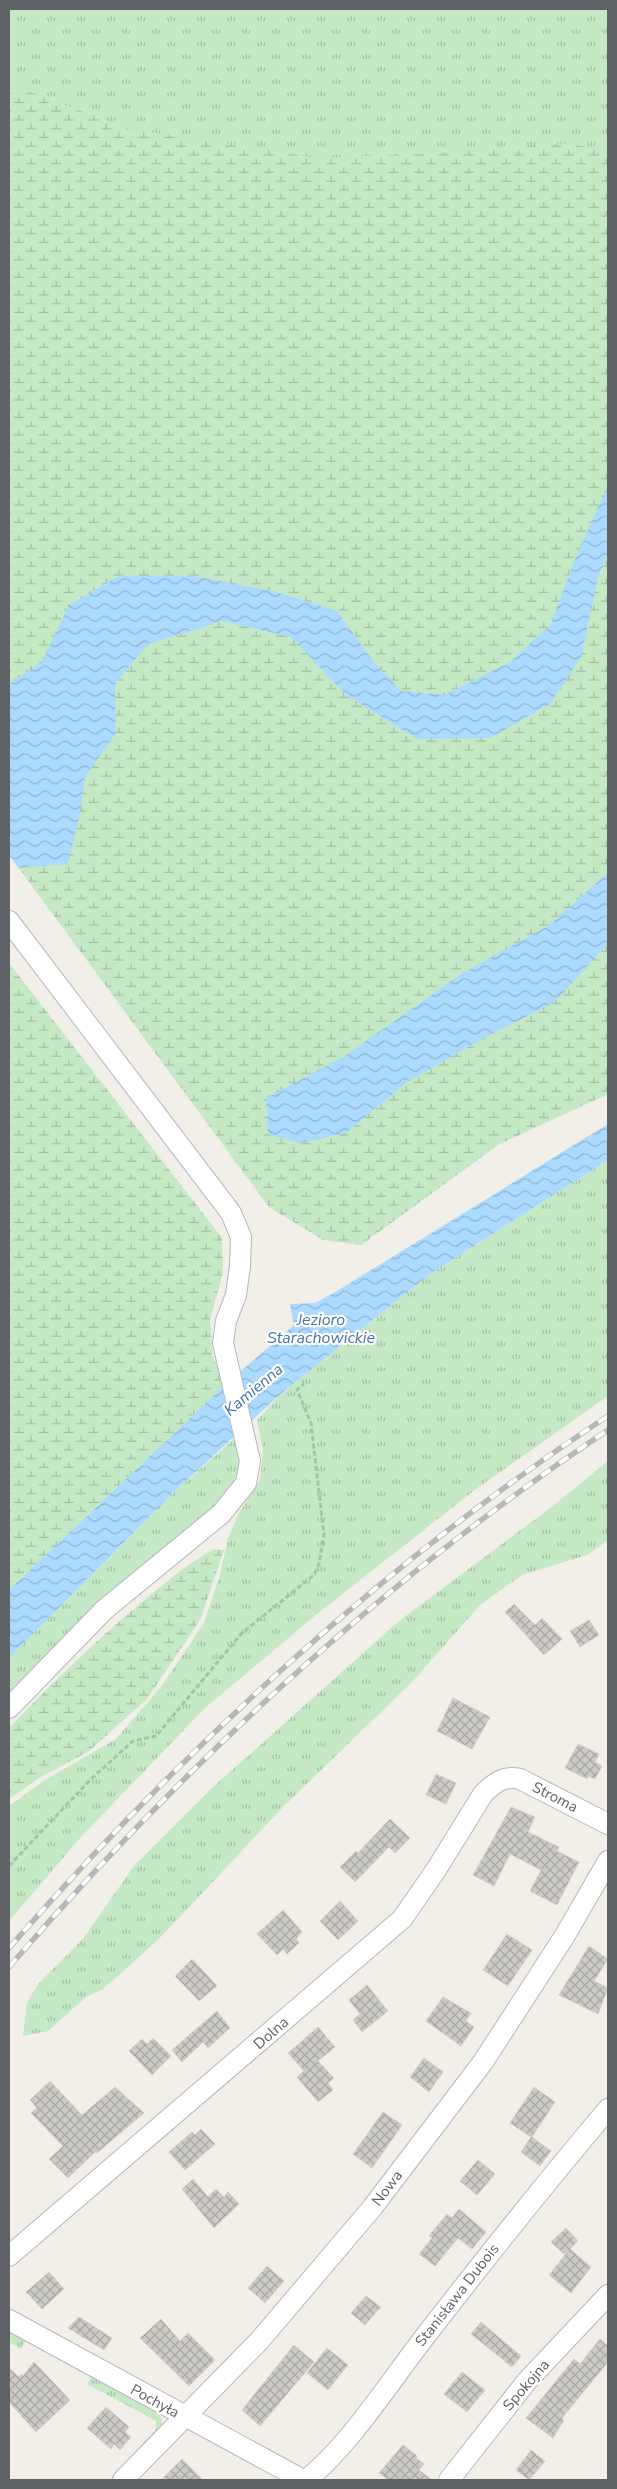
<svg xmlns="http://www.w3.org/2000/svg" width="617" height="2489" font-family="'Nunito Sans',sans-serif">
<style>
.grass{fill:url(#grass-tufts)}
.wetland{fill:url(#wetland-marsh)}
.water{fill:url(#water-waves)}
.building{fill:url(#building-cross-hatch);stroke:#d6d1c6}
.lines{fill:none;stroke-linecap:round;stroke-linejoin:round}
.minor-casing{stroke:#b5b8bc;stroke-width:22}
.path{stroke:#9cc7a9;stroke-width:3;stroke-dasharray:5 2.5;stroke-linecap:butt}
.minor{stroke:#fff;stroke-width:20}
.rail-casing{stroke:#b6b7b8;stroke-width:5.5}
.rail{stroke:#fff;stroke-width:4;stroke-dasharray:11;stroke-linecap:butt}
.labels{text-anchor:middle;stroke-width:4.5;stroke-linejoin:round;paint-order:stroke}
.street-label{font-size:15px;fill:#5f6368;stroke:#fff}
.water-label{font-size:16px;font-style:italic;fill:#4174aa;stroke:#fff}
</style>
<defs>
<pattern id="grass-tufts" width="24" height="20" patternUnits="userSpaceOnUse" patternTransform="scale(1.25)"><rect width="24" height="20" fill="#c5e8c5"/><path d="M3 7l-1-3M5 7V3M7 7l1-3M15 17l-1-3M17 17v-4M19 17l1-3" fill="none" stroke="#a3c0a4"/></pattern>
<pattern id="wetland-marsh" width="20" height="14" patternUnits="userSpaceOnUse" patternTransform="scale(1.25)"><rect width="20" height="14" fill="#c5e8c5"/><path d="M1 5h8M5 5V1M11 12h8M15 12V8" fill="none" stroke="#a3c0a4"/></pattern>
<pattern id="water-waves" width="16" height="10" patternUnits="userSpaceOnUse" patternTransform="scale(1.25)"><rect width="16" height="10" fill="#aadaff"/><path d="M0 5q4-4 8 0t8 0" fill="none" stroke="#8eb4d2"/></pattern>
<pattern id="building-cross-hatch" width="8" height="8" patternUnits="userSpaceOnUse" patternTransform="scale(1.25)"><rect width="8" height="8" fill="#cccac5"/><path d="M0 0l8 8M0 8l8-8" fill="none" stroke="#a9a8a4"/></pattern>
</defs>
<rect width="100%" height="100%" fill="#f1efe8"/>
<g class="grass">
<polygon points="9,9 608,9 608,433 9,558"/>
<polygon points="608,1160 608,1396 476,1489 317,1614 205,1708 80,1838 9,1921 9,1806 45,1780 116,1739 161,1687 204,1623 220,1575 228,1538 239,1513 260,1480 263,1449 257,1420 282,1393 430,1274"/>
<polygon points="233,1440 243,1443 239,1477 228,1496 9,1694 9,1658 176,1490"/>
<polygon points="608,1461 608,1540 587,1555 522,1575 480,1605 413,1681 283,1807 158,1940 103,1989 86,1997 48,2031 23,2036 27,2002 39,1983 82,1940 134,1866 212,1788 399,1621 549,1509"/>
<polygon points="9,2328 27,2338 21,2349 9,2342"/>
<path d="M92,2376L160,2415C167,2428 154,2437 146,2446L142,2444L156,2430V2421L87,2384Z"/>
</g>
<g class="wetland">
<polygon points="9,84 129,129 319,158 458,152 570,143 608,153 608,1094 498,1145 361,1245 323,1240 269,1207 9,855"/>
<polygon points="9,963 222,1238 223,1272 210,1320 213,1358 226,1384 9,1590"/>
<path d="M214,1549L224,1550L200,1620L147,1699L88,1752L44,1775L9,1799V1728C49,1686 91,1645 135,1608C161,1586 185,1565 214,1549Z"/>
</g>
<g class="water">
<polygon points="608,485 608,552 598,578 581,657 550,704 490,738 417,739 346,695 291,637 222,621 148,644 115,684 116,733 85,777 79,818 68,864 19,868 9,855 9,684 42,662 69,605 119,576 194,576 277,592 337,611 373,661 401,691 444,695 510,662 551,624 575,559"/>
<polygon points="608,873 608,943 555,1002 484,1038 407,1082 346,1133 300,1143 268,1134 266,1098 345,1056 461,974 548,926"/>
<polygon points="608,1124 608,1160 430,1274 282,1393 176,1490 9,1658 9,1590 226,1384 294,1325 290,1304 315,1303 337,1291"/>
</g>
<g class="building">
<polygon points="514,1604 535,1625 542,1618 562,1639 544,1655 505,1612"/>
<polygon points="589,1620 599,1635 580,1647 570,1631"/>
<polygon points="453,1698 490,1717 472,1749 437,1731"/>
<polygon points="578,1744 599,1754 595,1762 602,1766 595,1779 588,1776 587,1779 565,1768"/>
<polygon points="436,1774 456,1783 446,1804 426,1795"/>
<polygon points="511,1807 535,1817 528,1832 559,1847 557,1851 579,1862 557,1905 530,1891 541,1870 510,1854 494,1886 473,1875"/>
<polygon points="390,1819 410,1838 395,1853 389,1847 355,1882 340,1867 356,1851 358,1853"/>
<polygon points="340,1901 358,1921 338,1940 320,1921"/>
<polygon points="283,1910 302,1932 296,1939 299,1943 287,1954 283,1949 277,1955 257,1934"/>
<polygon points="507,1934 532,1950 508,1986 483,1970"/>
<polygon points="589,1946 608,1959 594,1981 608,1988 598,2014 559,1995"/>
<polygon points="192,1959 217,1986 199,2001 175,1976"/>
<polygon points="367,1985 388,2011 362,2032 353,2020 360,2014 349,2000"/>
<polygon points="443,1997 471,2013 466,2021 474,2027 461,2046 426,2021"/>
<polygon points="217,2011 230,2028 208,2048 203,2042 182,2062 172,2050"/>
<polygon points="318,2027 335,2047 318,2061 334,2078 328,2083 333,2090 318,2102 297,2077 304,2071 288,2053"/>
<polygon points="153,2038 171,2056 152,2075 129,2051 142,2039 147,2044"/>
<polygon points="424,2058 443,2072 429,2092 410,2077"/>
<polygon points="50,2081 82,2115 115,2087 144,2113 97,2153 95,2152 68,2178 49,2159 63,2146 31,2113 37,2108 30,2100"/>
<polygon points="534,2087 555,2102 532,2137 551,2151 540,2166 521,2152 531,2137 510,2123"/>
<polygon points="383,2112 402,2125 372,2168 353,2154"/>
<polygon points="201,2129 215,2144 185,2170 169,2152 192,2132 195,2135"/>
<polygon points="478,2160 495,2174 477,2195 460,2181"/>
<polygon points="193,2179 208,2197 216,2189 224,2197 228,2192 239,2204 214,2228 182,2189"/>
<polygon points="459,2209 486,2232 472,2249 458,2238 435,2266 419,2254 432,2238 429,2236 447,2214 452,2218"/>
<polygon points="566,2228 578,2241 570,2249 591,2267 571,2293 549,2275 569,2250 564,2254 551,2242"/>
<polygon points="267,2266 284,2281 265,2303 248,2288"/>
<polygon points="49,2272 64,2289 42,2309 26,2292"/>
<polygon points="366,2296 381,2307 365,2325 351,2313"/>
<polygon points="79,2317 112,2338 104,2350 68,2328"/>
<polygon points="161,2319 180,2341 188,2333 215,2360 189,2386 140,2338"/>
<polygon points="481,2322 521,2356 512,2367 471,2334"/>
<polygon points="600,2339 608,2346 608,2362 562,2418 564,2420 553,2438 526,2418 574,2359 580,2364"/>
<polygon points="294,2345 314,2362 260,2426 242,2410"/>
<polygon points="327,2348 348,2365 328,2390 307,2373"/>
<polygon points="34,2362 70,2400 36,2432 9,2402 9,2368 19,2377 22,2374 23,2376"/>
<polygon points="462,2372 485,2390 467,2412 444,2394"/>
<polygon points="106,2407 129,2427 125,2432 131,2437 120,2450 114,2444 111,2449 87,2428"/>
<polygon points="403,2445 417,2456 416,2458 424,2464 419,2470 432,2480 388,2480 379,2473"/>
<polygon points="531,2450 545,2461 529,2480 516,2470"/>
<polygon points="182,2459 203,2480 161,2480"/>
</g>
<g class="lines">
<g class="minor-casing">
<g id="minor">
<polyline points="9,921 231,1213 241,1237 240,1266 236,1295 226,1321 223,1343 250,1461 246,1483 221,1514 104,1610 9,1708"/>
<path d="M9,2256L402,1919L436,1870L483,1794C494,1783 504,1775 520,1779L608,1824"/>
<polyline points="9,2320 303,2480"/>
<polyline points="123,2480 260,2340 372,2208 483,2062 564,1937 608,1861"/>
<path d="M306,2480C347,2448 388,2385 420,2343C481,2264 543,2186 608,2109"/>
<polyline points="449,2480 527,2381 608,2295"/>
</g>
</g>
<polyline class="path" points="9,1866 91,1779 133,1741 156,1736 242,1633 314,1575 319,1564 324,1535 311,1423 297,1390 304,1384"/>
<use href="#minor" class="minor"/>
<g class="rail-casing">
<g id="rail">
<path d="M9,1948C183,1749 386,1561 608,1416"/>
<path d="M9,1967C185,1764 384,1579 608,1430"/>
</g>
</g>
<use href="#rail" class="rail"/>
</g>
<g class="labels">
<g class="street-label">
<text transform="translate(555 1797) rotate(27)" y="5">Stroma</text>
<text transform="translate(271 2033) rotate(-41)" y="5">Dolna</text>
<text transform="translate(387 2188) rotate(-53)" y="5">Nowa</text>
<text transform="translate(457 2295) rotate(-52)" y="5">Stanisława Dubois</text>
<text transform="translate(526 2385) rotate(-49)" y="5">Spokojna</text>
<text transform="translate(155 2401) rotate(29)" y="5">Pochyła</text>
</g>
<g class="water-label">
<text x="321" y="1325">Jezioro<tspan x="321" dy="18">Starachowickie</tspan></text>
<text transform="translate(253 1389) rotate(-40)" y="6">Kamienna</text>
</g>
</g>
<rect width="617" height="2489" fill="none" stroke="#5f6368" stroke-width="20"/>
</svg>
